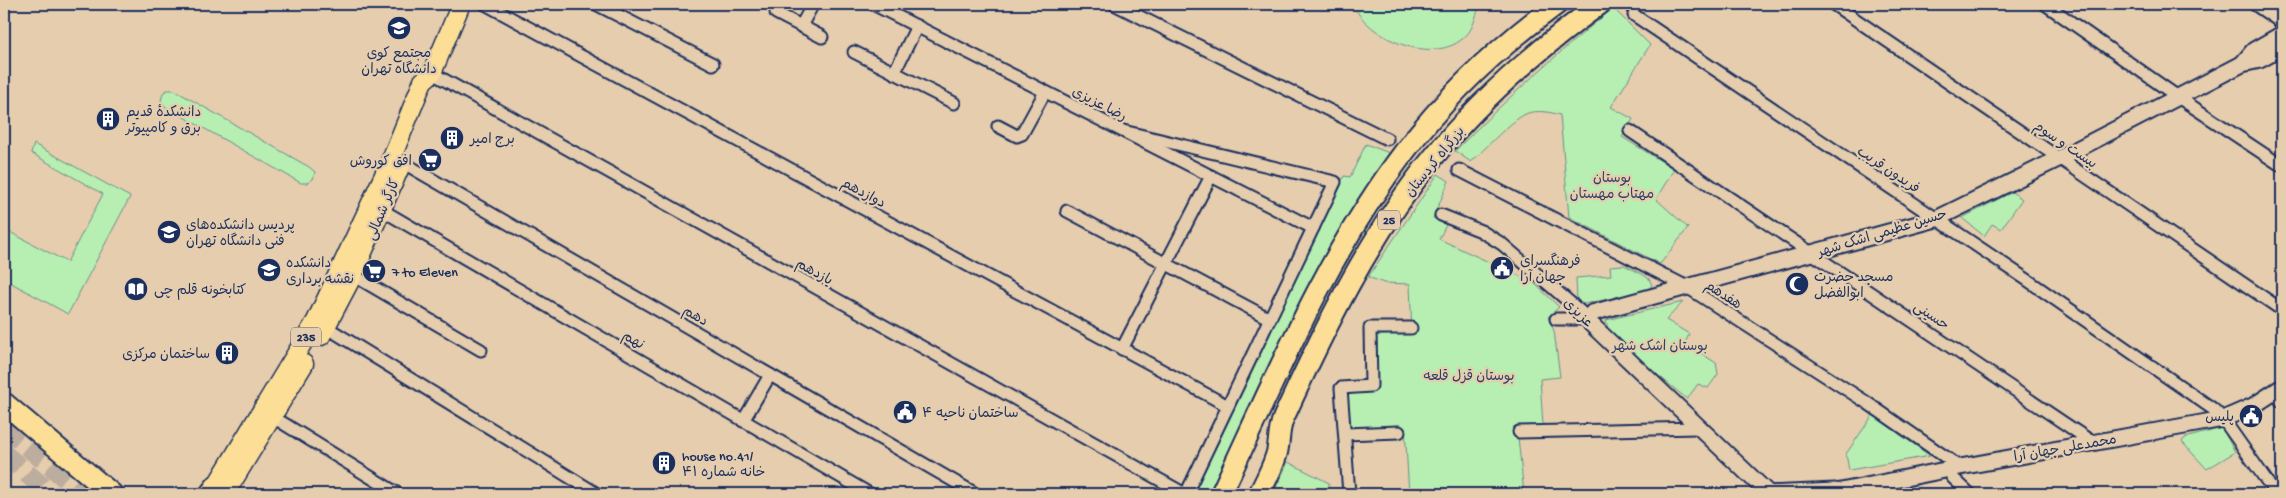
<svg xmlns="http://www.w3.org/2000/svg" width="2286" height="498" font-family="'Gochi Hand','Playpen Sans Arabic',sans-serif">
<style>
.green{fill:#b7eeb1;stroke:#698e88}
.lines{fill:none;stroke-linecap:round;stroke-linejoin:round}
.highway-tunnel{stroke:#bdad9e;stroke-width:20;stroke-dasharray:20 10;stroke-linecap:butt}
.street-casing{stroke:#1b2f5e;stroke-width:15}
.secondary-casing{stroke:#1b2f5e;stroke-width:19}
.primary-casing{stroke:#1b2f5e;stroke-width:21}
.highway-casing{stroke:#1b2f5e;stroke-width:24}
.street{stroke:#e5cdae;stroke-width:11}
.secondary{stroke:#e5cdae;stroke-width:15}
.primary{stroke:#fcde96;stroke-width:18}
.highway{stroke:#fcde96;stroke-width:20}
.labels{text-anchor:middle;stroke-width:4.5;stroke-linejoin:round;paint-order:stroke}
.shield{fill:#e5cdae;stroke:#585e76;stroke-width:1}
.shield-label{font-size:12px;font-weight:bold;fill:#1b2f5e}
.poi-label{font-size:14px;fill:#1b2f5e;stroke:#e5cdae;text-anchor:start}
.street-label{font-size:14px;fill:#1b2f5e;stroke:#e5cdae}
.park-label{font-size:14px;fill:#2b4266;stroke:#e5cdae}
</style>
<rect width="100%" height="100%" fill="#e5cdae"/>
<filter id="ink" filterUnits="userSpaceOnUse"><feTurbulence type="fractalNoise" baseFrequency=".02" numOctaves="2"/><feDisplacementMap in="SourceGraphic" scale="10" xChannelSelector="R" yChannelSelector="G"/><feConvolveMatrix kernelMatrix="1 2 1 2 8 2 1 2 1" color-interpolation-filters="sRGB"/></filter>
<g filter="url(#ink)">
<g class="green">
<path d="M1353,4H1480C1477,12 1474,25 1469,32C1441,69 1369,41 1353,4Z"/>
<path d="M1613,8L1650,45L1611,107L1633,119L1622,137L1674,169L1656,199L1688,228L1660,264L1569,217L1560,115C1551,112 1537,110 1528,113C1513,118 1484,150 1471,162L1455,151C1505,100 1558,53 1613,8Z"/>
<polygon points="167,90 174,90 309,167 315,172 313,179 307,183 301,183 166,107 161,101 163,93"/>
<polygon points="34,144 130,197 68,314 4,279 4,229 67,262 103,194 31,153"/>
<polygon points="1366,144 1389,153 1340,232 1300,302 1208,494 1192,494 1344,176 1350,177"/>
<polygon points="1438,174 1449,181 1433,218 1446,225 1439,239 1534,283 1559,307 1548,317 1554,331 1560,377 1540,379 1543,426 1517,428 1524,494 1409,494 1405,428 1349,432 1346,393 1377,390 1373,335 1412,334 1410,284 1384,283 1368,277"/>
<polygon points="2012,192 2022,199 2001,229 1992,224 1984,236 1962,218"/>
<polygon points="1624,265 1642,274 1649,279 1652,285 1647,291 1584,304 1580,303 1577,300 1576,278 1611,275 1610,266"/>
<polygon points="1683,302 1666,320 1689,334 1685,343 1716,363 1718,374 1708,388 1698,384 1687,399 1609,335 1606,320"/>
<polygon points="1873,415 1930,456 1849,470 1846,454"/>
<polygon points="2222,428 2235,452 2207,469 2182,442 2185,438"/>
<polygon points="1288,462 1329,483 1328,494 1273,494"/>
</g>
<g class="lines">
<g class="highway-tunnel">
<polyline points="4,427 84,494"/>
<polyline points="4,454 51,494"/>
</g>
<g class="street-casing">
<g id="street">
<polyline points="485,4 1228,406"/>
<polyline points="596,4 713,64"/>
<polyline points="873,4 1313,228"/>
<polyline points="1114,4 1387,139"/>
<polyline points="1833,4 2282,310"/>
<polyline points="2045,4 2178,97 2282,166"/>
<polyline points="2254,4 2282,23"/>
<polyline points="776,13 822,37"/>
<polyline points="1634,15 2026,279 2213,409 2223,419 2276,494"/>
<polyline points="801,26 813,4"/>
<polyline points="854,52 954,103"/>
<polyline points="432,73 1185,494"/>
<polyline points="894,73 917,26"/>
<polyline points="998,126 1017,136 1022,134 1045,92"/>
<polyline points="1123,131 1335,182 1186,494"/>
<polyline points="1630,131 2092,442"/>
<polyline points="402,162 976,494"/>
<polyline points="1459,170 1687,287 1866,402 1960,467"/>
<polyline points="382,210 870,494"/>
<polyline points="1067,211 1270,319"/>
<polyline points="1441,215 1481,231 1502,244 1589,319"/>
<polyline points="353,275 481,350"/>
<polyline points="1556,319 1589,319"/>
<polyline points="326,327 597,494"/>
<polyline points="1122,349 1211,176"/>
<polyline points="2275,392 2282,402"/>
<polyline points="273,417 398,494"/>
<polyline points="743,421 770,375"/>
<polyline points="1519,432 1698,428"/>
<polyline points="1345,434 1399,432"/>
<polyline points="1952,477 1970,494"/>
<polyline points="1349,494 1341,388 1371,386 1370,328 1411,328"/>
</g>
</g>
<g class="secondary-casing">
<g id="secondary">
<polyline points="2242,64 2254,50 2282,34"/>
<polyline points="1768,493 1591,324 1589,319 1592,313 1936,219 2060,158 2242,64 2260,60 2282,48"/>
<polyline points="1764,494 1835,491"/>
<polyline points="1826,494 1960,467 2223,419 2253,406 2282,387"/>
</g>
</g>
<g class="primary-casing">
<g id="primary">
<polyline points="321,336 353,275 401,165"/>
<polyline points="216,486 316,321 390,162 423,81 432,73 461,4"/>
<polyline points="225,494 304,364"/>
</g>
</g>
<g class="highway-casing">
<g id="highway">
<polyline points="4,403 112,494"/>
<polyline points="210,494 216,486"/>
<path d="M1221,494C1276,377 1326,255 1405,151C1447,95 1501,45 1557,4"/>
<path d="M1259,494C1265,482 1272,469 1276,456C1280,445 1278,431 1283,419C1324,329 1369,237 1431,160C1479,100 1538,49 1600,4"/>
</g>
</g>
<use href="#street" class="street"/>
<use href="#secondary" class="secondary"/>
<use href="#primary" class="primary"/>
<use href="#highway" class="highway"/>
</g>
</g>
<defs>
<g id="university-disc" transform="scale(1.25)"><circle r="9.5" fill="#1b2f5e" stroke="#e5cdae"/><path d="M0-5L7-2L0 1L-7-2ZM-4 1L0 2.5L4 1V4Q0 6-4 4Z" fill="#fff"/></g>
<g id="building-disc" transform="scale(1.25)"><circle r="9.5" fill="#1b2f5e" stroke="#e5cdae"/><path d="M-4-6H4V6H1V3H-1V6H-4ZM-2.5-4.3h1.7v1.8h-1.7ZM.8-4.3h1.7v1.8H.8ZM-2.5-1h1.7V.8h-1.7ZM.8-1h1.7V.8H.8Z" fill="#fff"/></g>
<g id="supermarket-disc" transform="scale(1.25)"><circle r="9.5" fill="#1b2f5e" stroke="#e5cdae"/><path d="M-6-5.5h2.5l.6 2H6L4.5 2H-2.5L-4.4-4H-6ZM-1.5 3.2a1.3 1.3 0 1 0 .1 0ZM3 3.2a1.3 1.3 0 1 0 .1 0Z" fill="#fff"/></g>
<g id="civic-disc" transform="scale(1.25)"><circle r="9.5" fill="#1b2f5e" stroke="#e5cdae"/><path d="M-.6-6.5H3V-4.5H.6V-3L4-1V1h2V6H-6V1h2V-1L-.6-3ZM-1.2 2.5V6h2.4V2.5Z" fill="#fff"/></g>
<g id="mosque-disc" transform="scale(1.25)"><circle r="9.5" fill="#1b2f5e" stroke="#e5cdae"/><path d="M3.5-4.9A6 6 0 1 0 3.5 4.9A5 5 0 1 1 3.5-4.9Z" fill="#fff"/></g>
<g id="library-disc" transform="scale(1.25)"><circle r="9.5" fill="#1b2f5e" stroke="#e5cdae"/><path d="M-6-4Q-3-5.5-.7-3.5V5Q-3 3-6 4ZM6-4Q3-5.5 .7-3.5V5Q3 3 6 4Z" fill="#fff"/></g>
</defs>
<g fill-rule="evenodd">
<use href="#university-disc" x="399" y="28"/>
<use href="#building-disc" x="108" y="119"/>
<use href="#building-disc" x="452" y="138"/>
<use href="#supermarket-disc" x="430" y="160"/>
<use href="#university-disc" x="169" y="232"/>
<use href="#civic-disc" x="1502" y="268"/>
<use href="#university-disc" x="269" y="270"/>
<use href="#supermarket-disc" x="374" y="271"/>
<use href="#mosque-disc" x="1797" y="284"/>
<use href="#library-disc" x="136" y="289"/>
<use href="#building-disc" x="227" y="353"/>
<use href="#civic-disc" x="905" y="412"/>
<use href="#civic-disc" x="2251" y="416"/>
<use href="#building-disc" x="664" y="463"/>
</g>
<g class="labels">
<g class="shield">
<rect x="1378" y="210.5" width="22" height="19" rx="4"/>
<rect x="291" y="327.5" width="30" height="19" rx="4"/>
</g>
<g class="shield-label">
<text x="1389" y="224">25</text>
<text x="306" y="341">235</text>
</g>
<g class="poi-label">
<text x="399" y="57" text-anchor="middle">مجتمع کوی<tspan x="399" dy="16">دانشگاه تهران</tspan></text>
<text x="126" y="116">دانشکدهٔ قدیم<tspan x="126" dy="16">برق و کامپیوتر</tspan></text>
<text x="470" y="143">برج امیر</text>
<text x="412" y="165" text-anchor="end">افق کوروش</text>
<text x="186" y="229">پردیس دانشکده‌های<tspan x="186" dy="16">فنی دانشگاه تهران</tspan></text>
<text x="1520" y="265">فرهنگسرای<tspan x="1520" dy="16">جهان آرا</tspan></text>
<text x="286" y="267">دانشکده<tspan x="286" dy="16">نقشه برداری</tspan></text>
<text x="392" y="276">7 to Eleven</text>
<text x="1814" y="281">مسجد حضرت<tspan x="1814" dy="16">ابوالفضل</tspan></text>
<text x="154" y="294">کتابخونه قلم چی</text>
<text x="210" y="358" text-anchor="end">ساختمان مرکزی</text>
<text x="922" y="417">ساختمان ناحیه ۴</text>
<text x="2234" y="421" text-anchor="end">پلیس</text>
<text x="682" y="460">house no.41/<tspan x="682" dy="16">خانه شماره ۴۱</tspan></text>
</g>
<g class="street-label">
<text transform="translate(1100 103) rotate(27)" y="5">رضا عزیزی</text>
<text transform="translate(2066 144) rotate(34)" y="5">بیست و سوم</text>
<text transform="translate(1434 161) rotate(-51)" y="5">بزرگراه کردستان</text>
<text transform="translate(1889 169) rotate(34)" y="5">فریدون قریب</text>
<text transform="translate(864 192) rotate(28)" y="5">دوازدهم</text>
<text transform="translate(382 209) rotate(-67)" y="5">کارگر شمالی</text>
<text transform="translate(1882 232) rotate(-17)" y="5">حسین عظیمی اشک شهر</text>
<text transform="translate(815 271) rotate(29)" y="5">یازدهم</text>
<text transform="translate(1724 294) rotate(33)" y="5">هفدهم</text>
<text transform="translate(1579 312) rotate(44)" y="5">عزیزی</text>
<text transform="translate(696 315) rotate(30)" y="5">دهم</text>
<text transform="translate(1932 315) rotate(34)" y="5">حسینی</text>
<text transform="translate(634 339) rotate(30)" y="5">نهم</text>
<text transform="translate(2065 447) rotate(-10)" y="5">محمدعلی جهان آرا</text>
</g>
<g class="park-label">
<text x="1612" y="182">بوستان<tspan x="1612" dy="16">مهتاب مهستان</tspan></text>
<text x="1660" y="350">بوستان اشک شهر</text>
<text x="1469" y="380">بوستان قزل قلعه</text>
</g>
</g>
<rect width="2286" height="498" fill="none" stroke="#e5cdae" stroke-width="20"/>
<rect x="10" y="10" width="2266" height="478" fill="none" stroke="#1b2f5e" stroke-width="2" filter="url(#ink)"/>
</svg>
